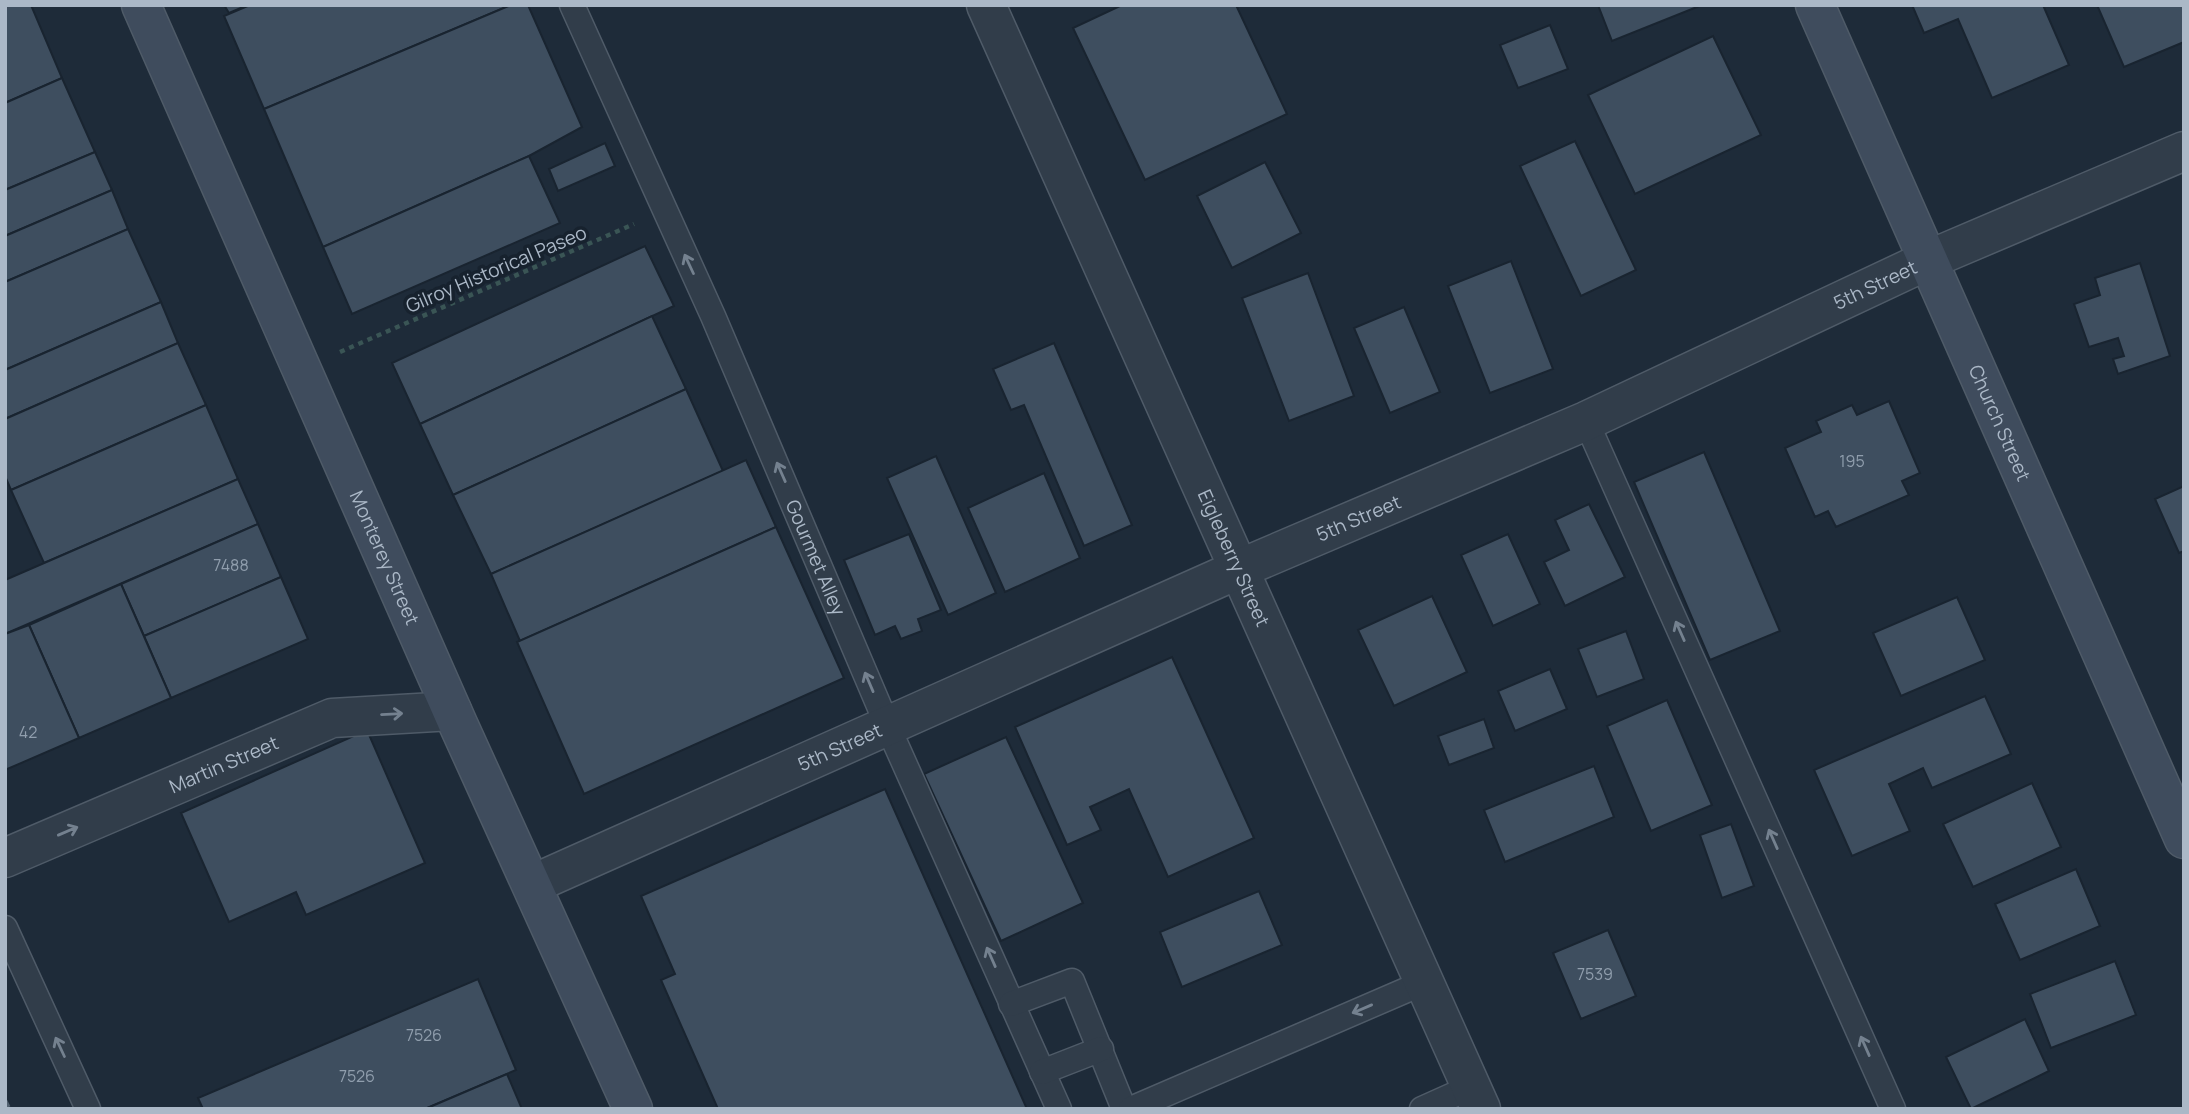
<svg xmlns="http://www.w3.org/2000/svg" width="2189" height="1114" font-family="Manrope,sans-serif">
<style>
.building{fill:#3e4e5f;stroke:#192430;stroke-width:2}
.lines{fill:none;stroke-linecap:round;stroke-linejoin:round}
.lane-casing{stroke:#4f5b68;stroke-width:27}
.street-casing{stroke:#4f5b68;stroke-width:41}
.secondary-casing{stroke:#4f5b68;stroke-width:41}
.path{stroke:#3a5555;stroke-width:4.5;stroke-dasharray:5 5;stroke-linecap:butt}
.lane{stroke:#313d4a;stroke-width:24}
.street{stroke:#313d4a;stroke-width:38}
.secondary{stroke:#3f4c5d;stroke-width:38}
.rail{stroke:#536271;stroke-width:5;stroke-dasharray:7 7;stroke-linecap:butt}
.oneway{stroke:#74818f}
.labels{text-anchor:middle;stroke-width:7;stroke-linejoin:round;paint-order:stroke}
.number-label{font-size:16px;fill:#909ead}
.street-label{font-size:19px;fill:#abb8c7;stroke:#17222e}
</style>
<rect width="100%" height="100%" fill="#1e2b39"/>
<g class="building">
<polygon points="5,5 31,5 62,78 5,103"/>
<polygon points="224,5 248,5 229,13"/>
<polygon points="250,5 511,5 264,109 224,16"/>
<polygon points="511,5 528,5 582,127 529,156 323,247 264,109"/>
<polygon points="1122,5 1236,5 1287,114 1145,180 1073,28"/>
<polygon points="1598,5 1702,5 1612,41"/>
<polygon points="1912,5 2043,5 2069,65 1992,98 1958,19 1924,33"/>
<polygon points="2097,5 2184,5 2184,42 2124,67"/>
<polygon points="1550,25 1568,69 1518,88 1500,45"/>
<polygon points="1713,36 1761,135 1635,194 1588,95"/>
<polygon points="62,78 95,152 5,190 5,103"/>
<polygon points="1575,141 1636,270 1581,296 1520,166"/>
<polygon points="605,143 615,166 558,191 549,169"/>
<polygon points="95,152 112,190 5,236 5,190"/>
<polygon points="529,156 560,223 352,314 323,247"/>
<polygon points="1265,162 1301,233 1232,268 1197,196"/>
<polygon points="112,190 128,229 5,282 5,236"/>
<polygon points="128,229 161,302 5,370 5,282"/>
<polygon points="645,246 674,306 420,424 392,363"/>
<polygon points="1511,261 1553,369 1490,393 1448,286"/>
<polygon points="2140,263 2170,356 2118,374 2113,359 2124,356 2118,338 2089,347 2074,304 2100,295 2095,278"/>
<polygon points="1308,273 1354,396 1289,421 1242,298"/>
<polygon points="161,302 178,343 5,419 5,370"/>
<polygon points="1404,307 1440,392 1390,413 1354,328"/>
<polygon points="652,316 686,389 453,495 420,424"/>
<polygon points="178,343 206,405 11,490 5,476 5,419"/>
<polygon points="1054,343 1132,525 1084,546 1024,405 1011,410 993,369"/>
<polygon points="686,389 723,471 491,574 453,495"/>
<polygon points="1889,401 1920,473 1902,481 1909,495 1836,527 1828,511 1815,517 1785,448 1821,432 1816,421 1852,405 1857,415"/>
<polygon points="206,405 238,479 44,563 11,490"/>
<polygon points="1704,452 1780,631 1710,660 1634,482"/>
<polygon points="936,456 996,593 948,615 887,478"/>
<polygon points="746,460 776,527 520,641 491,574"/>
<polygon points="1044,473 1080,558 1005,592 968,508"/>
<polygon points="238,479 258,524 5,634 5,580"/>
<polygon points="2184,486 2184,551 2179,553 2155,499"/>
<polygon points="1589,504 1625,577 1565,606 1544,562 1569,550 1555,520"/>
<polygon points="258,524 281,577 144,636 121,584"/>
<polygon points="776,527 844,678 584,794 517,642"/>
<polygon points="909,534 941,610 918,619 922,631 901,639 895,626 875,635 844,560"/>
<polygon points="1508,534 1540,604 1493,626 1461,555"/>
<polygon points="281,577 308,639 171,698 144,636"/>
<polygon points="121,584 171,698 79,738 29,625"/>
<polygon points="1432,596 1467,672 1394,706 1358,630"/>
<polygon points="1957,597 1985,660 1901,696 1873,633"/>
<polygon points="29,625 79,738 5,770 5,634"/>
<polygon points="1626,631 1644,679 1597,697 1578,649"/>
<polygon points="1172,657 1254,838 1168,877 1129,789 1090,807 1101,830 1067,845 1015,727"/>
<polygon points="1550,669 1567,709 1515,731 1498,691"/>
<polygon points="1985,696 2011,754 1932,788 1923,768 1889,784 1910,831 1852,856 1814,770"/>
<polygon points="1667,700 1712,805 1651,831 1607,726"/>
<polygon points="1484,719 1494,748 1449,765 1438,736"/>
<polygon points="367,730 425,863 306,915 296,892 229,922 181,813"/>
<polygon points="1006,737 1083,903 1001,941 924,774"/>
<polygon points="1594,766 1614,817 1505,862 1484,810"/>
<polygon points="2032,783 2061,847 1973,887 1943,824"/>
<polygon points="885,789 1027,1109 718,1109 661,980 675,974 641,896"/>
<polygon points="1731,824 1754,886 1722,898 1700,835"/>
<polygon points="2076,869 2100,926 2020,960 1995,904"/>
<polygon points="1259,891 1282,945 1182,987 1160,932"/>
<polygon points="1608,930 1636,996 1581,1019 1553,953"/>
<polygon points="2115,961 2136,1015 2051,1048 2030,994"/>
<polygon points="478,979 516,1070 425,1109 203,1109 198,1098"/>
<polygon points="2025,1019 2049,1071 1971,1109 1946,1057"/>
<polygon points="507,1074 522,1109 425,1109"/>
</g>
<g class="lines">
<g class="lane-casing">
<g id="lane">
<path id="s1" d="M572,5L713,316L888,727L1059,1109"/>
<polyline points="1586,421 1893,1109"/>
<polyline points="5,928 88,1109"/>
<polyline points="1011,1004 1072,981 1124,1109"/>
<polyline points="1042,1072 1101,1049"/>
<polyline points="1131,1109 1425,982"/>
<polyline points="1422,1109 1471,1087"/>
</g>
</g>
<g class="street-casing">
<g id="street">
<path id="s2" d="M986,5L1481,1109"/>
<path id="s3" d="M5,858L332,718L452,711"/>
<path id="s4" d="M533,884L1239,569L1586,421L1928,260L2184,151"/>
</g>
</g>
<g class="secondary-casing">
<g id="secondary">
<path id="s5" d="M141,5L458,724L633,1109"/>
<path id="s6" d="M1815,5L2184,839"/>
</g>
</g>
<polyline class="path" points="340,352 634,224"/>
<use href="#lane" class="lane"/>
<use href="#street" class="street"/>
<use href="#secondary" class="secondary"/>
<polyline class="rail" points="5,1101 9,1109"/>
</g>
<defs><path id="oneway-shaft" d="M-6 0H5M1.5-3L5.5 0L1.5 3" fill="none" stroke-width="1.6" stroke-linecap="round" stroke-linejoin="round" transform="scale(1.75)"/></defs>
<g class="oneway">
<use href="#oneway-shaft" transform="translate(689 264) rotate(-115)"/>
<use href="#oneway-shaft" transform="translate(781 472) rotate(-114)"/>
<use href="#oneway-shaft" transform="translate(1680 631) rotate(-114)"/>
<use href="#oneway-shaft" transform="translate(869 682) rotate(-113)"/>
<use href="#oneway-shaft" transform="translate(392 714) rotate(-3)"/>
<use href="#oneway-shaft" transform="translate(68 831) rotate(-23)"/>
<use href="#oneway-shaft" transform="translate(1773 839) rotate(-114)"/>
<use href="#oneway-shaft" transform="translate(991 957) rotate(-114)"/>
<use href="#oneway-shaft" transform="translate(1362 1009) rotate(157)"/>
<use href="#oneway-shaft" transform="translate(1865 1046) rotate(-114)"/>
<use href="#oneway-shaft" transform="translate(60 1047) rotate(-115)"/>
</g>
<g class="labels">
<g class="number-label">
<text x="1852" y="467">195</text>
<text x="231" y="571">7488</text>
<text x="28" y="738">42</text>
<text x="1595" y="980">7539</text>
<text x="424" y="1041">7526</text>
<text x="357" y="1082">7526</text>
</g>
<g class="street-label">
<text transform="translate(496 269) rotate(-23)" y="7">Gilroy Historical Paseo</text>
<text dy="7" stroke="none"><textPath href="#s4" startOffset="1470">5th Street</textPath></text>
<text dy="7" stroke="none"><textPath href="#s6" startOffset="457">Church Street</textPath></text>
<text dy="7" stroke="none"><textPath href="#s4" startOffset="903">5th Street</textPath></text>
<text dy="7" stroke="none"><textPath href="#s1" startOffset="604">Gourmet Alley</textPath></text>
<text dy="7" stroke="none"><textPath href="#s2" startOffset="606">Eigleberry Street</textPath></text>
<text dy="7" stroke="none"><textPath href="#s5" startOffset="604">Monterey Street</textPath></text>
<text dy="7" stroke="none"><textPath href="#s4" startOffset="336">5th Street</textPath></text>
<text dy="7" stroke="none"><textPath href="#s3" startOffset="238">Martin Street</textPath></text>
</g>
</g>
<rect width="2189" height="1114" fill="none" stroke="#abb8c7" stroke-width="14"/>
</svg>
